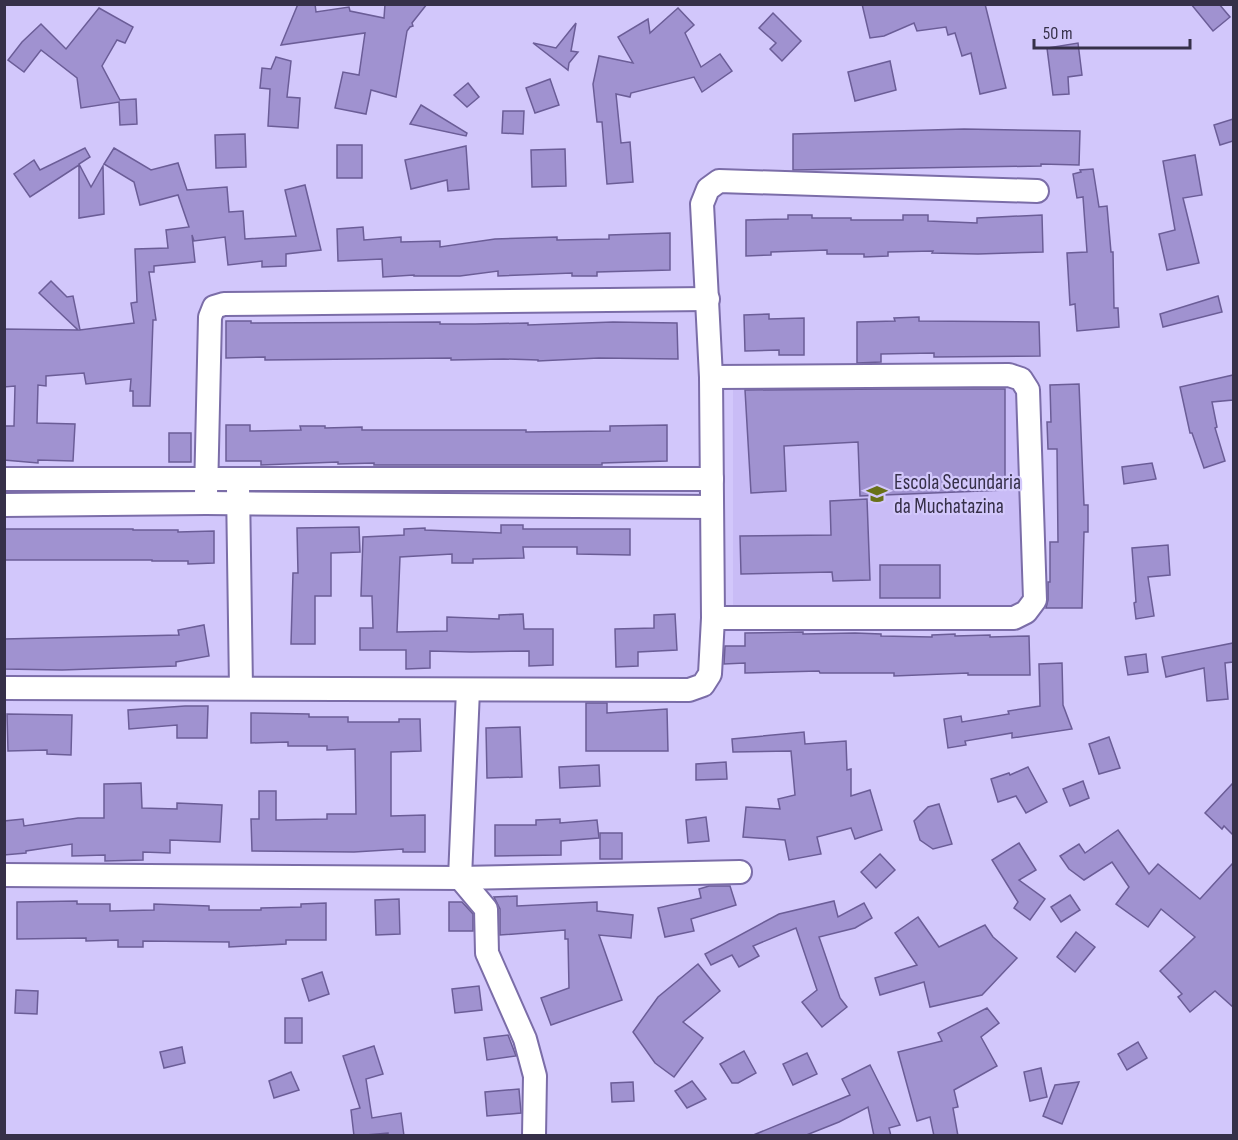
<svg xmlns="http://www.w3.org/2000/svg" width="1238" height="1140" font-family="'Sofia Sans Condensed',sans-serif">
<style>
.built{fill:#c9bcf6}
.building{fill:#a092d0;stroke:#6b5d97;stroke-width:1.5}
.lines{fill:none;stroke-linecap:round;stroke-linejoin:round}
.minor-casing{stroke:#7b6da8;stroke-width:26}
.minor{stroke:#fff;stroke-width:22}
.labels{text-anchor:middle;stroke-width:4.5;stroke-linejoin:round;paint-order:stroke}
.poi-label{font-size:21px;fill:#363049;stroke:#d2c7fb;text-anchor:start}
</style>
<rect width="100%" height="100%" fill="#d2c7fb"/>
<polygon class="built" points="1022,379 1021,608 733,608 733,380"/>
<g class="building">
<polygon points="298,4 315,4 316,12 349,7 350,11 384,18 385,4 427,4 412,23 413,26 410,27 407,31 396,97 371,90 366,114 335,108 343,72 359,75 365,33 281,45"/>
<polygon points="862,4 985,4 1006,88 980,94 971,53 962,56 955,33 948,35 946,27 917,31 914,23 884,36 870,38"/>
<polygon points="1191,4 1219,4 1230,17 1213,31"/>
<polygon points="99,8 133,27 125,43 117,40 102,66 120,100 136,99 137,124 120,125 119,102 81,108 77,78 41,50 24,72 8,60 22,42 41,24 66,49"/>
<polygon points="678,8 694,25 685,33 701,67 720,54 732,71 702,92 694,77 631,93 630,97 616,94 621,143 630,142 633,182 607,184 602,122 597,122 593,84 599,56 633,63 618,37 648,19 650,33"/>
<polygon points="773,13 801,41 782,61 770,49 776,43 759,28"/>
<polygon points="576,23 571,51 578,52 569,63 568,70 533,43 556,48"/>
<polygon points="1078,43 1082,75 1068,77 1069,94 1053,95 1047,48"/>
<polygon points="276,57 291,61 287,97 300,98 298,128 268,126 270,89 260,88 262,68 271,69"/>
<polygon points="890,61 896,90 855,101 848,72"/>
<polygon points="550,79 559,105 535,113 526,88"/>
<polygon points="468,83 479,97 467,107 454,95"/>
<polygon points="421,105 467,133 466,136 410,124"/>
<polygon points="503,111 524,111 523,134 502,133"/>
<polygon points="1233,119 1233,141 1220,145 1214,125"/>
<polygon points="964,129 1080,131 1079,165 1041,164 1041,166 793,170 793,134"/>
<polygon points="245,134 246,167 216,168 215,135"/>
<rect x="337" y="145" width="25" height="33"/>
<polygon points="466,146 469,189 448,191 447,180 411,189 405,160"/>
<polygon points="85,148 90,157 79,164 91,187 103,166 104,214 79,218 79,165 30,197 14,174 34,160 40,170"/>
<polygon points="114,148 151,170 178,163 187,190 227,187 229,212 243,211 245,239 296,236 285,190 305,185 321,250 286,254 286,266 262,267 262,261 228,265 225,237 194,241 192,235 195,262 154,266 154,272 149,272 156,320 153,320 150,406 133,406 133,391 130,391 131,379 86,384 84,373 46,376 46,386 38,385 37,423 75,424 73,461 38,460 38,463 4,460 4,426 14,426 15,386 4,387 4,329 78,330 39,293 51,281 67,297 73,296 80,330 134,323 131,303 137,302 135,249 168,248 166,230 189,227 178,195 140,205 134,182 104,164"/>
<polygon points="565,149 566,186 532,187 531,150"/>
<polygon points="1195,155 1202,195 1183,198 1199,263 1167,270 1159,234 1175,230 1163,161"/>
<polygon points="1093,169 1099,207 1107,206 1111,252 1113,252 1114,308 1118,308 1119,327 1077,331 1075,304 1070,305 1067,253 1087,252 1083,197 1077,198 1073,174 1081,172 1080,170"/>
<polygon points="788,215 812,215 812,218 851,218 851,220 903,220 903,215 928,215 928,221 977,223 977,218 1042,215 1043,252 978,254 932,253 933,251 888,252 888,256 864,257 864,254 827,254 827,250 771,252 771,255 746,256 746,220 788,219"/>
<polygon points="363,227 364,240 401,237 401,242 440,241 440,247 495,239 557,237 557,240 609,239 609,235 670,233 670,270 597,272 597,276 572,276 572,273 498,276 498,271 460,276 414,276 414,275 383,277 382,259 338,261 337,229"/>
<polygon points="1218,296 1222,312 1163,327 1160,314"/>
<polygon points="769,314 769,319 804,318 804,355 779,355 779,350 745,351 744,315"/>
<polygon points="919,317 919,321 1039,322 1040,356 934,357 934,353 881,354 881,362 857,363 857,322 895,321 894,318"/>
<polygon points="226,321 251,321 251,323 440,322 440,324 475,324 528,323 528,325 613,322 677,323 678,359 599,358 538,361 538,360 504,359 451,360 451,358 265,360 265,357 226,358"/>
<polygon points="1233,375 1233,400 1212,402 1217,427 1215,428 1225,461 1204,468 1192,433 1190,433 1180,387"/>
<polygon points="1079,384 1084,505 1088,505 1088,532 1084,532 1082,608 1046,608 1048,600 1048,582 1050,582 1050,542 1058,542 1057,449 1048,449 1047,422 1051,422 1050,385"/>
<polygon points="891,389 1005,389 1005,490 860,496 858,442 784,446 786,491 751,493 745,390"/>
<polygon points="226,425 250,425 250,431 301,430 300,426 325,426 325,428 362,427 362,430 526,430 526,432 610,431 610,426 667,425 667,461 602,463 602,465 374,465 374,463 338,464 338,462 261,465 261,461 226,461"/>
<rect x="169" y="433" width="22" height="29"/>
<polygon points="1152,463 1156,479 1124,484 1122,467"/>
<polygon points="867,499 870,580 833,581 832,572 741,574 740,536 831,535 830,501"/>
<polygon points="501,525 523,525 523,529 630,529 630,555 577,554 577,547 523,547 524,558 473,559 473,563 452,563 452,554 400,557 397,632 447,631 447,617 499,619 499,615 523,614 524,629 553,629 553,665 529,666 529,651 471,652 430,651 430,668 406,669 406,650 360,650 360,628 373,628 372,596 361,596 363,537 404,535 404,529 425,528 425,530 501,533"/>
<polygon points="359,527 360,552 331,553 331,596 315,596 315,644 291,644 293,573 298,573 297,528"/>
<polygon points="4,529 133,529 133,530 178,530 178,532 214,531 214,563 188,564 188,561 152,561 152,560 4,560"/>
<polygon points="1168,545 1170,575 1148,577 1154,616 1136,619 1134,603 1136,602 1132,548"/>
<rect x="880" y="565" width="60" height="33"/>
<polygon points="675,614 677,650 638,652 638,666 616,667 615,629 654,628 654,615"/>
<polygon points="204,625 209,656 176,662 176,666 62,670 4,669 4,639 179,635 178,630"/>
<polygon points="803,632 803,634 855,633 881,634 881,636 932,637 932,635 955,634 955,636 990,635 990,637 1029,636 1030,675 968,675 968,673 894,676 894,673 820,673 819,671 745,673 745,663 724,664 725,646 745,646 745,633"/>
<polygon points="1233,643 1233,662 1225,663 1228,699 1207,701 1204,668 1166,677 1162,657"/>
<polygon points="1146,654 1148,672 1128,675 1125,657"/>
<polygon points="1062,663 1063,705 1072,729 1012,738 1012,733 965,741 966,745 948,748 944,719 961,716 962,722 1009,714 1008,711 1040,706 1039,664"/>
<polygon points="586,703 607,703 607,713 667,709 668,751 586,751"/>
<polygon points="185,706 208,706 207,738 177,738 177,725 129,729 128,710"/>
<polygon points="251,713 309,714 309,717 348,717 348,722 399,722 399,719 420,719 421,751 391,752 391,816 425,815 425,852 403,852 403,849 354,852 252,851 251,819 259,819 259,791 276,791 276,820 327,819 327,814 356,814 355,749 327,750 327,746 288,746 288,742 251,743"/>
<polygon points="7,714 72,715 71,755 47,754 47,750 8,751"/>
<polygon points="520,727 522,777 487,778 486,728"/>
<polygon points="804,732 805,744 846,741 847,770 851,769 851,796 870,790 882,830 855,839 851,828 817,837 821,854 789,860 785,840 743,837 746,807 780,809 778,799 795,795 791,751 733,752 732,739"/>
<polygon points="1109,737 1120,768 1099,774 1089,744"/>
<polygon points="726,762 727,779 696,780 696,764"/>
<polygon points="599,765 600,786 560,788 559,767"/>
<polygon points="1028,767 1047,802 1026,813 1016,796 998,802 991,779 1009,773 1010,775"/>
<polygon points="1083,781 1089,798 1070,806 1063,789"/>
<polygon points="141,783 142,808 177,809 177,803 222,805 220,842 170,840 170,853 143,852 143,860 105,861 105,855 72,856 72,844 26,851 26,853 4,855 4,821 23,819 24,826 78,818 104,818 104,784"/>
<polygon points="1233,783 1233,835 1224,826 1222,829 1205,813"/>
<polygon points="939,804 952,844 933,849 920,840 914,821 928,807"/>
<polygon points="706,817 709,841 688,843 686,820"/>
<polygon points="560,819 560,823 597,820 599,838 561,841 561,855 495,856 495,825 536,825 536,820"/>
<polygon points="1118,830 1149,874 1158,864 1200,899 1233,863 1233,1007 1215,991 1190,1012 1178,997 1182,994 1160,971 1195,937 1161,909 1148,927 1116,904 1129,887 1112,862 1084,880 1069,869 1060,856 1079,844 1085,853"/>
<rect x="600" y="833" width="22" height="26"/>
<polygon points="1019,843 1036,870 1019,880 1045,899 1030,920 1014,908 1018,902 992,860"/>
<polygon points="880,854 895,870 876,888 861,872"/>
<polygon points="709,886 730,886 736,905 691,919 694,931 665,937 658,908 701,898 699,889"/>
<polygon points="1070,895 1080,910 1061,922 1051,907"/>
<polygon points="517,896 517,906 597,902 597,911 633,915 631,938 599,935 622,1000 551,1025 541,998 569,988 568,939 565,939 565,930 500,935 500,909 494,897"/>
<polygon points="399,899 400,934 376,935 375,900"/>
<polygon points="77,901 77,904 110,904 110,911 154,910 154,904 209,906 209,910 261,910 261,908 301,907 301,904 326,903 326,940 286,940 286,944 229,947 229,942 143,941 143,947 118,947 118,940 86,941 86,938 17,939 17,902"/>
<polygon points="834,901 838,917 864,903 872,918 855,928 819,937 840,998 847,1007 822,1027 802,1002 817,990 796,928 753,946 759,956 739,967 732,955 711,965 705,954 779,914"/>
<polygon points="449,902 462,902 473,914 473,931 449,931"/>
<polygon points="918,917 939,947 985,925 993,937 1017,958 982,995 930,1007 924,982 880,995 875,978 917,965 895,933"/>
<polygon points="1076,932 1095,947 1075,972 1057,957"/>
<polygon points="698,964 720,991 683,1022 703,1038 674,1077 655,1063 633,1032 658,997"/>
<polygon points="322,972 329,994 309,1001 302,979"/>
<polygon points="479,986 482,1010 455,1013 452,989"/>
<polygon points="16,990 38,991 37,1014 15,1013"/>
<polygon points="987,1008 999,1023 981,1037 997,1066 954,1090 958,1107 953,1108 958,1136 934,1136 930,1117 917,1121 898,1052 942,1041 938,1033"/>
<rect x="285" y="1018" width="17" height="25"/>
<polygon points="508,1035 516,1056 487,1060 484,1038"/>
<polygon points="1138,1042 1147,1058 1127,1070 1118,1054"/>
<polygon points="374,1046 383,1074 366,1079 372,1118 401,1113 404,1136 388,1136 388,1133 354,1136 351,1110 360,1108 343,1056"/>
<polygon points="182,1047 185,1063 164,1068 160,1052"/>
<polygon points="744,1051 756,1073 738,1083 732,1083 720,1064"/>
<polygon points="807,1053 817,1074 793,1085 783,1064"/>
<polygon points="870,1065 900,1125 889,1128 891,1136 874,1136 868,1107 839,1122 804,1136 751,1136 850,1095 842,1079"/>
<polygon points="1041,1068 1047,1097 1030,1101 1024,1072"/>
<polygon points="291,1072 299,1090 274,1098 269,1081"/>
<polygon points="692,1081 706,1099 687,1108 675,1091"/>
<polygon points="633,1082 634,1101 612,1102 611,1083"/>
<polygon points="1079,1082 1062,1124 1043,1116 1055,1085"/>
<polygon points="519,1089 521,1113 487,1116 485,1092"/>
</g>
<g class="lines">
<g class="minor-casing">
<g id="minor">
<polyline points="711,377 1009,375 1021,379 1028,390 1035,600 1026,612 1014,618 713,618"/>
<polyline points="4,479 712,479"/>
<polyline points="238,488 241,688"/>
<polyline points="206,494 210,317 214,307 224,304 708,299"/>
<polyline points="4,505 206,503 712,507"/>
<polyline points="4,688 689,690 703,685 710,674 713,618 711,377 702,204 708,189 719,181 1037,191"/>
<polyline points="468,690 460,878 486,909 487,953 525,1039 535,1076 534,1136"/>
<polyline points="4,875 460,878 740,872"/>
</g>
</g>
<use href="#minor" class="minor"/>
</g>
<defs>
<g id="school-bare" transform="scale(1.62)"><path d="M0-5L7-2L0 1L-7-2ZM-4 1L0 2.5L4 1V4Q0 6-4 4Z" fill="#697118" stroke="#d2c7fb" stroke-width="2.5" paint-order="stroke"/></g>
</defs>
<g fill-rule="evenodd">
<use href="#school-bare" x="877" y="494"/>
</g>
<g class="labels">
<g class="poi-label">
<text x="894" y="489">Escola Secundaria<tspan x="894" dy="24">da Muchatazina</tspan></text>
</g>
</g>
<rect width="1238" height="1140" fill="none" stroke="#363049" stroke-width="12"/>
<path d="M1034 39v9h156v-9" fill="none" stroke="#363049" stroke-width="3"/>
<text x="1043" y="39" font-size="18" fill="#363049" stroke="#d2c7fb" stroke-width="4.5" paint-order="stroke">50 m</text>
</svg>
